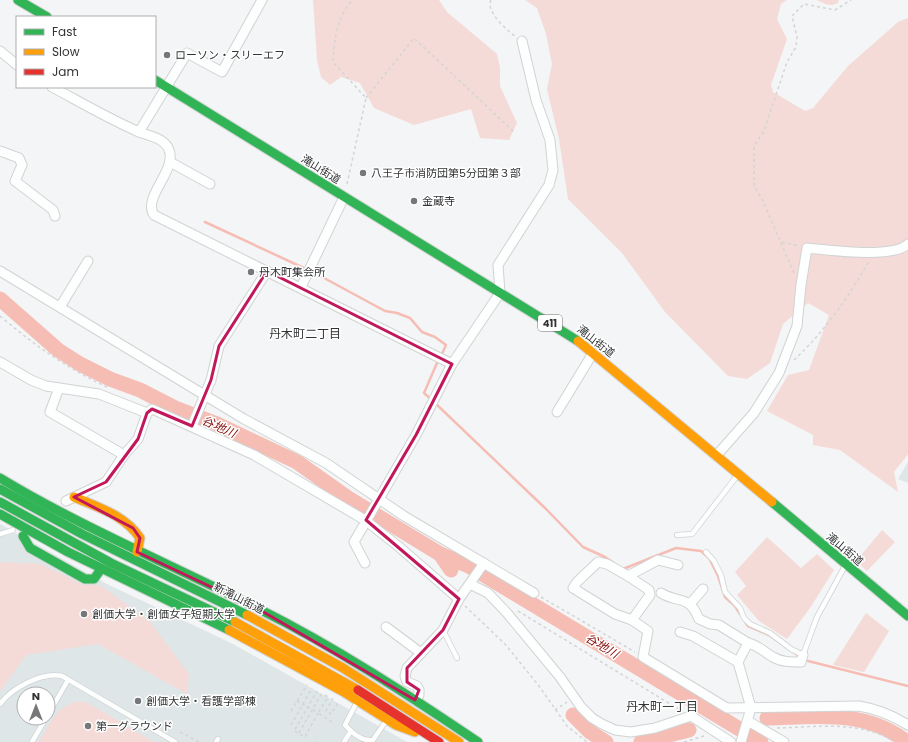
<svg xmlns="http://www.w3.org/2000/svg" width="908" height="742" font-family="Poppins,'Noto Sans JP',sans-serif">
<style>
.built{fill:#dee6e8;fill-rule:evenodd}
.green{fill:#f5dbd7}
.lines{fill:none;stroke-linecap:round;stroke-linejoin:round}
.stream{stroke:#f6bdb4;stroke-width:2.5}
.river{stroke:#f6bdb4;stroke-width:15}
.lane-casing{stroke:#d1d3d3;stroke-width:6}
.street-casing{stroke:#d1d3d3;stroke-width:11}
.fast-casing{stroke:#d1d3d3;stroke-width:11}
.slow-casing{stroke:#d1d3d3;stroke-width:11}
.jam-casing{stroke:#d1d3d3;stroke-width:11}
.path{stroke:#d4d4d5;stroke-width:1.5;stroke-dasharray:3 3;stroke-linecap:butt}
.lane{stroke:#fdfefe;stroke-width:4.5}
.street{stroke:#fdfefe;stroke-width:9}
.fast{stroke:#30b455;stroke-width:9}
.slow{stroke:#ff9f0a;stroke-width:9}
.jam{stroke:#e5322d;stroke-width:9}
.marked{fill:none;stroke:#c2185b;stroke-width:3;stroke-linejoin:round}
.poi-dot{fill:#767778;stroke:#fff;stroke-width:1.5}
.labels{text-anchor:middle;stroke-width:3;stroke-linejoin:round;paint-order:stroke}
.shield{fill:#fff;stroke:#707071;stroke-width:1}
.shield-label{font-size:10px;font-weight:bold;fill:#323334}
.poi-label{font-size:11px;fill:#323334;stroke:#fff;text-anchor:start}
.street-label{font-size:11px;fill:#323334;stroke:#fff}
.neighbourhood-label{font-size:12px;fill:#323334;stroke:#fff}
.water-label{font-size:12px;font-style:italic;fill:#860805;stroke:#fff}
</style>
<rect width="100%" height="100%" fill="#f3f5f6"/>
<g class="built">
<polygon points="908,462 908,483 898,479"/>
<path d="M0,524L105,583L233,644L407,742H0ZM24,694H48V718H24Z"/>
</g>
<g class="green">
<polygon points="313,0 439,0 447,12 497,54 500,68 500,86 517,123 509,140 480,138 471,109 414,125 374,108 360,83 341,77 330,85 321,77 317,60"/>
<polygon points="525,0 787,0 781,4 777,19 787,39 771,85 773,92 805,111 813,108 848,66 898,22 908,18 908,454 894,472 898,492 840,450 813,445 813,435 767,411 788,375 809,370 829,315 808,303 783,324 770,363 747,379 728,376 665,312 622,253 568,199 559,139 547,89 552,64 546,34 537,8"/>
<path d="M817,0H839L838,3C830,7 825,4 817,0Z"/>
<polygon points="882,530 895,542 867,571 859,564 857,560"/>
<polygon points="767,537 801,568 817,554 834,570 810,608 787,639 759,621 737,595 746,586 735,572"/>
<polygon points="0,562 41,564 83,585 100,585 150,622 189,674 187,694 98,644 26,655 0,692"/>
<polygon points="866,613 889,631 864,672 833,665"/>
<path d="M78,701L88,703L154,742H39C51,723 55,707 78,701Z"/>
</g>
<g class="lines">
<g class="stream">
<polyline points="205,222 306,269"/>
<polyline points="313,272 385,311 397,313 410,318 422,332 435,337 446,345 441,356"/>
<polyline points="432,400 424,393 437,363"/>
<polyline points="435,403 546,509 583,547 605,557 614,563"/>
<polyline points="623,569 676,548 701,551 709,558 718,576 725,597 735,606 740,614"/>
<polyline points="744,620 748,626 769,635 799,656"/>
<polyline points="808,661 908,686"/>
</g>
<g class="river">
<polyline points="0,299 58,350 80,364 110,379 140,390 175,408 217,424 297,462 348,498 440,554 451,570"/>
<polyline points="440,554 469,566 761,742"/>
<polyline points="573,715 590,732 606,742"/>
<path d="M767,718C818,717 864,709 907,742"/>
<polyline points="641,742 689,730"/>
</g>
<g class="lane-casing">
<g id="lane">
<polyline points="0,534 13,530"/>
<polyline points="677,535 692,534 737,476"/>
<polyline points="706,552 714,561 721,575 725,592 740,608 744,618 750,624 770,633 791,649 803,655 817,617 845,566"/>
<polyline points="443,630 457,658"/>
<path d="M357,702L345,725C352,733 362,742 373,740L386,721"/>
<path d="M0,704C12,688 41,672 62,676L175,742"/>
<polyline points="48,715 68,680"/>
<polyline points="32,742 46,718"/>
<polyline points="216,742 218,739"/>
<polyline points="344,742 351,731"/>
</g>
</g>
<g class="street-casing">
<g id="street">
<polyline points="0,51 17,65"/>
<path d="M52,87C80,102 109,119 139,132C149,136 165,138 169,150C177,171 142,197 154,215L452,364"/>
<polyline points="139,132 187,53 222,72 262,0"/>
<polyline points="0,151 19,158 22,165 15,181 53,210 55,216"/>
<polyline points="170,162 210,184"/>
<polyline points="0,271 244,419 326,463 404,516 534,593"/>
<polyline points="301,287 344,197"/>
<polyline points="60,307 88,261"/>
<polyline points="0,362 31,380 46,386 99,394 147,413"/>
<polyline points="59,388 50,412 124,455"/>
<polyline points="557,412 593,353"/>
<polyline points="192,426 211,380 219,346 267,271"/>
<path d="M716,456L754,413L779,373L797,326L801,285L807,248C829,250 892,259 908,244"/>
<polyline points="66,501 106,482 124,455 138,439 147,413 152,409 254,455 365,520 398,546 459,599"/>
<polyline points="365,563 354,542 416,435 452,364 500,293 498,265 549,185 553,170 550,140 536,100 522,41"/>
<path d="M678,565L658,560L628,576L607,564L598,562L577,582L573,588L615,614L632,620L648,631L643,657L727,708L859,706C877,709 892,715 908,725"/>
<polyline points="628,576 649,590 650,595 632,620"/>
<polyline points="470,584 488,593 507,613 560,677 581,707 592,718 602,724 615,730 631,732 655,728 691,716 731,742"/>
<path d="M661,593C679,604 689,594 699,619L710,624L719,625L748,643"/>
<polyline points="690,604 703,589"/>
<polyline points="386,627 421,653"/>
<polyline points="680,632 693,636 738,662"/>
<polyline points="415,700 419,695 419,690 417,686 407,682 405,676 407,668 443,630 459,599 484,563"/>
<polyline points="748,721 784,742"/>
<path d="M741,742L751,708L738,662L748,643C758,645 764,652 773,657C781,662 791,662 801,662L803,655"/>
</g>
</g>
<g class="fast-casing">
<g id="fast">
<polyline points="18,0 47,17"/>
<polyline points="155,80 578,341"/>
<path d="M0,478C83,528 172,565 259,609C335,647 407,694 478,742"/>
<polyline points="0,489 82,534 247,615"/>
<polyline points="0,502 111,563 235,622"/>
<polyline points="772,502 908,616"/>
<polyline points="0,514 68,552 229,630"/>
<polyline points="23,536 30,548 85,579 94,579 101,569"/>
</g>
</g>
<g class="slow-casing">
<g id="slow">
<polyline points="578,341 772,502"/>
<path d="M74,497C97,507 125,515 140,538L137,552"/>
<polyline points="247,615 343,668 459,742"/>
<polyline points="235,622 358,690"/>
<polyline points="229,630 344,692 396,725 415,732"/>
</g>
</g>
<g class="jam-casing">
<polyline id="jam" points="358,690 439,742"/>
</g>
<g class="path">
<path d="M491,0C485,10 506,30 515,36"/>
<polyline points="366,98 414,38 513,131"/>
<path d="M347,184L366,98L333,62C334,39 337,18 352,0"/>
<polyline points="782,242 799,246"/>
<polyline points="794,273 762,199 754,186 754,146 764,131 787,62 796,47 797,37 792,16 804,4 835,10 851,0"/>
<path d="M0,316C34,345 68,369 109,388"/>
<path d="M794,360C825,331 848,298 869,261"/>
<polyline points="541,597 635,652"/>
<polyline points="465,606 505,644 539,686 567,726 587,742"/>
<polyline points="518,611 680,710"/>
<polyline points="325,695 328,697 318,713 332,722"/>
<polyline points="333,698 326,711 331,714 339,701"/>
<path d="M297,701C304,705 311,709 318,713L305,737L294,731L317,691"/>
<polyline points="555,710 567,702"/>
<polyline points="291,711 307,685"/>
<polyline points="291,725 312,688"/>
<path d="M777,728C817,727 860,720 895,742"/>
<polyline points="180,732 199,742"/>
<polyline points="299,733 322,693"/>
<polyline points="316,742 317,742"/>
<polyline points="684,742 704,736"/>
</g>
<use href="#lane" class="lane"/>
<use href="#street" class="street"/>
<use href="#fast" class="fast"/>
<use href="#slow" class="slow"/>
<use href="#jam" class="jam"/>
</g>
<path class="marked" d="M267,271L452,364L416,435L366,520L459,599L443,630L407,668V682L419,690L415,700L260,610L137,552L140,538L133,528L74,497L106,482L138,439L147,413L152,409L192,426L211,380L219,346Z"/>
<g class="poi-dot">
<circle cx="167" cy="55" r="4"/>
<circle cx="363" cy="173" r="4"/>
<circle cx="414" cy="201" r="4"/>
<circle cx="251" cy="272" r="4"/>
<circle cx="84" cy="614" r="4"/>
<circle cx="138" cy="701" r="4"/>
<circle cx="88" cy="726" r="4"/>
</g>
<g class="labels">
<rect class="shield" x="538" y="315" width="24" height="16" rx="3"/>
<g class="shield-label">
<text x="550" y="327">411</text>
</g>
<g class="poi-label">
<text x="175" y="59">ローソン・スリーエフ</text>
<text x="371" y="177">八王子市消防団第5分団第３部</text>
<text x="422" y="205">金蔵寺</text>
<text x="259" y="276">丹木町集会所</text>
<text x="92" y="618">創価大学・創価女子短期大学</text>
<text x="146" y="705">創価大学・看護学部棟</text>
<text x="96" y="730">第一グラウンド</text>
</g>
<g class="street-label">
<text transform="translate(321 169) rotate(32)" y="4">滝山街道</text>
<text transform="translate(596 341) rotate(38)" y="4">滝山街道</text>
<text transform="translate(845 549) rotate(40)" y="4">滝山街道</text>
<text transform="translate(239 598) rotate(27)" y="4">新滝山街道</text>
</g>
<g class="neighbourhood-label">
<text x="305" y="338">丹木町二丁目</text>
<text x="662" y="711">丹木町一丁目</text>
</g>
<g class="water-label">
<text transform="translate(219 427) rotate(24)" y="4">谷地川</text>
<text transform="translate(602 646) rotate(31)" y="4">谷地川</text>
</g>
</g>
<rect x="16" y="16" width="140" height="72" fill="#ffffff" stroke="#adadae"/>
<rect x="24" y="29" width="20" height="6" fill="#30b455" stroke="#adadae"/>
<text x="52" y="36" font-size="12" fill="#323334">Fast</text>
<rect x="24" y="49" width="20" height="6" fill="#ff9f0a" stroke="#adadae"/>
<text x="52" y="56" font-size="12" fill="#323334">Slow</text>
<rect x="24" y="69" width="20" height="6" fill="#e5322d" stroke="#adadae"/>
<text x="52" y="76" font-size="12" fill="#323334">Jam</text>
<g transform="translate(36 706)"><circle r="19" fill="#ffffff" stroke="#adadae"/>
<path d="M0-3L7 15L0 10L-7 15Z" fill="#767778"/>
<text y="-6" font-size="11" font-weight="bold" text-anchor="middle" fill="#323334">N</text>
</g>
</svg>
